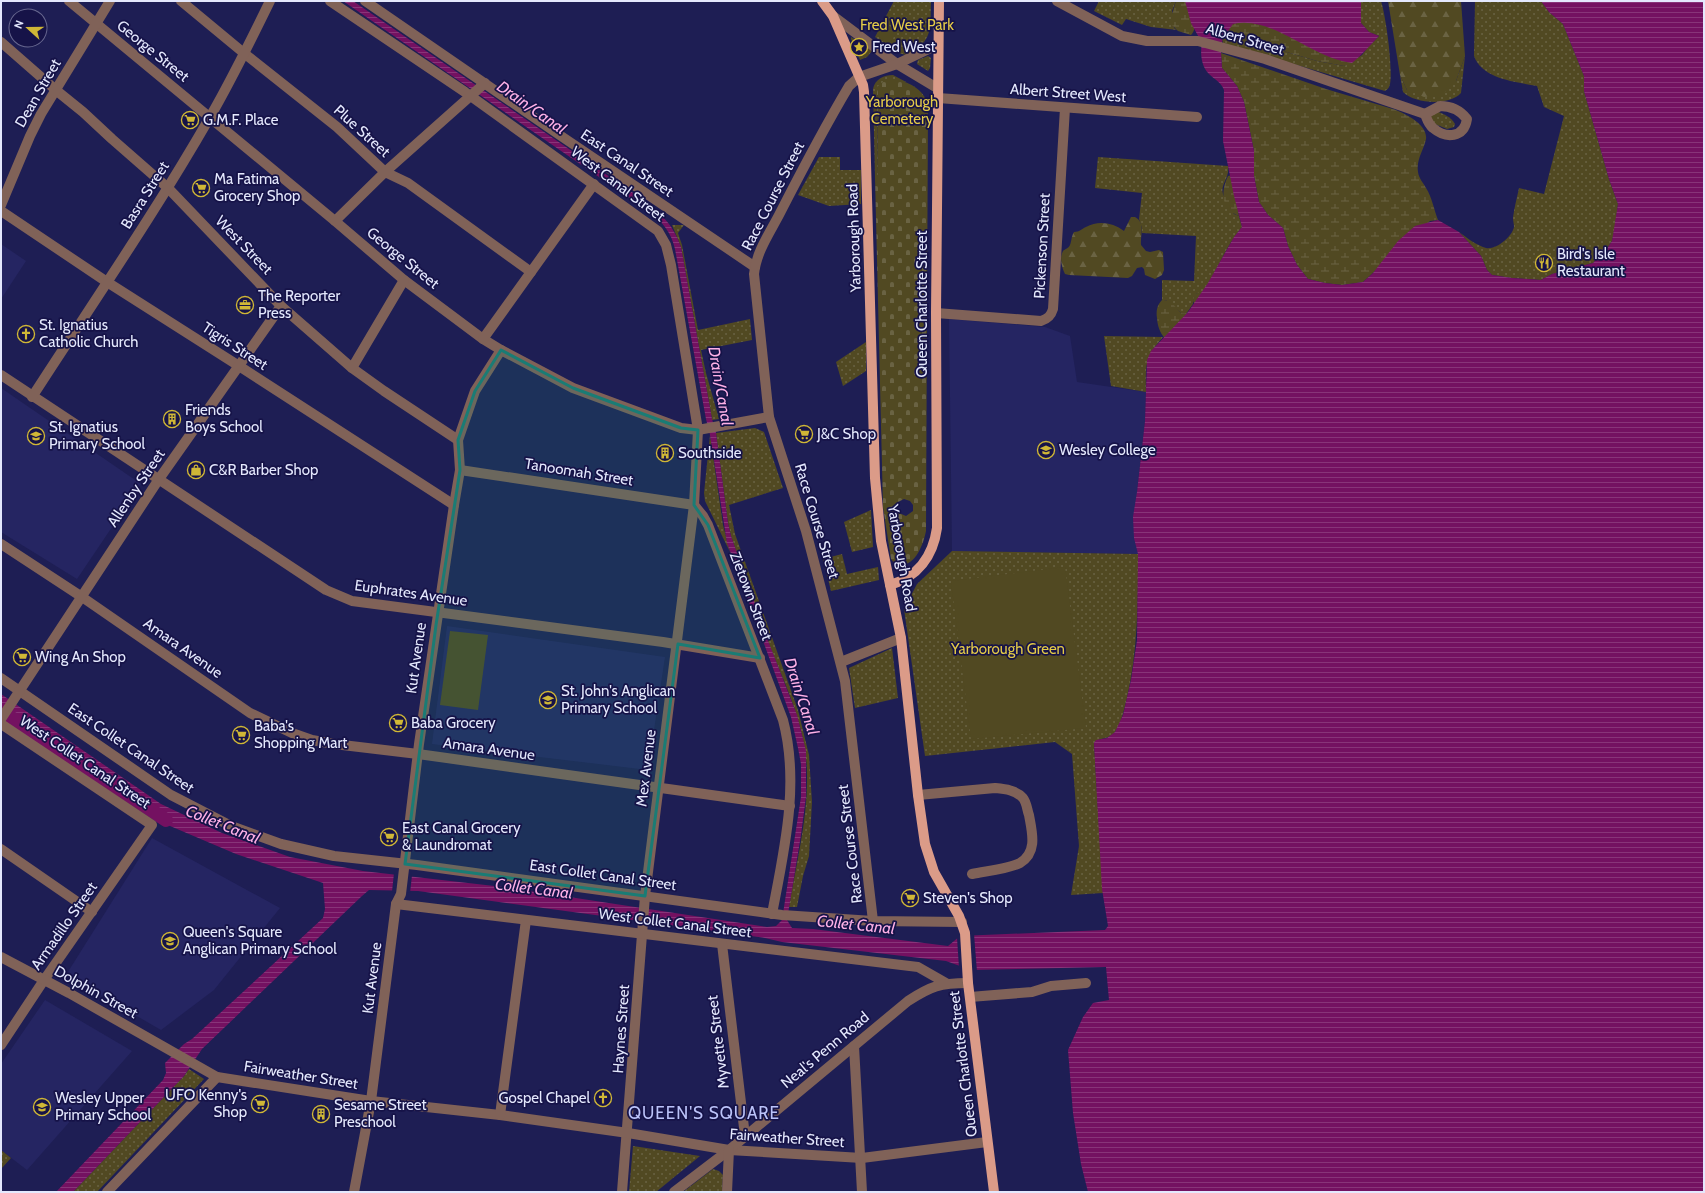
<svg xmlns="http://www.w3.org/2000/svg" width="1705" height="1193" font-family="Cabin,sans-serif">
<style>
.built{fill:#252562}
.grass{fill:url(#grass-dots)}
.forest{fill:url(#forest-firs)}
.wetland{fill:url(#wetland-marsh)}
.cemetery{fill:url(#cemetery-stones);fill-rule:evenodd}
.pitch{fill:#514922}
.water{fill:url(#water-rules)}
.pier{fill:#1e1e54}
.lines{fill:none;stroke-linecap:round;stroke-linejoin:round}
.canal{stroke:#741161;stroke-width:14}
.minor{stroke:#806258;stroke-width:10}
.major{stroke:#db9b88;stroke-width:10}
.marked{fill:#1a7c75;fill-opacity:0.2;stroke:#1a7c75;stroke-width:3;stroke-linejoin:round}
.labels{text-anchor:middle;stroke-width:3.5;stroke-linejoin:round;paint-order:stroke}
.park-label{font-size:15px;fill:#e4cb48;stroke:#161348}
.street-label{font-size:15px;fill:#e4e8fd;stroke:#161348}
.poi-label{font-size:15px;fill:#e4e8fd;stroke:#161348;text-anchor:start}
.water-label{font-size:16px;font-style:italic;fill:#feb1e7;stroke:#161348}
.quarter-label{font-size:17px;letter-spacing:1px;fill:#bbc3f9;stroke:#161348}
</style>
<defs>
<pattern id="grass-dots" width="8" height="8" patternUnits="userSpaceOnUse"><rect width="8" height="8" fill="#514922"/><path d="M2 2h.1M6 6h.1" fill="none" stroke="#6a6343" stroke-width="1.8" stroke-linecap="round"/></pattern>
<pattern id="forest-firs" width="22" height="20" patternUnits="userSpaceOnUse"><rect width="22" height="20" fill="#514922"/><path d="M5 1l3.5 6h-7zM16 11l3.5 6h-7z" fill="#6a6343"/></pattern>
<pattern id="wetland-marsh" width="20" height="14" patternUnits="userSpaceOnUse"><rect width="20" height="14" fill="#514922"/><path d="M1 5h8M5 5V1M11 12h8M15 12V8" fill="none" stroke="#6a6343"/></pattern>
<pattern id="cemetery-stones" width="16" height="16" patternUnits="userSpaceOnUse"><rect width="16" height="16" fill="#514922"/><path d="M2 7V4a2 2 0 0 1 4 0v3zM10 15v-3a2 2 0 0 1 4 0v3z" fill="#6a6343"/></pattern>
<pattern id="water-rules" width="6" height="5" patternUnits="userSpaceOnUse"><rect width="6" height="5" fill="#741161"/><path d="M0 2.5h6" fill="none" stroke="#883479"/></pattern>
</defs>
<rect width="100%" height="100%" fill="#1e1e54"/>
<g class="built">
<polygon points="1,244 26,261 1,299"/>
<polygon points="949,319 1045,327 1070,336 1077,382 1146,392 1145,421 1137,492 1138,554 952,551"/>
<polygon points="1,388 141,484 77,579 1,532"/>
<polygon points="447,626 665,657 648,770 432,744"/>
<polygon points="152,838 280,908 214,990 161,1030 66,975"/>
<polygon points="45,1000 132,1051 27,1170 1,1150 1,1064"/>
</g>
<g class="grass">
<path d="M894,1H931C930,29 934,41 906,55L898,53L875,37Z"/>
<polygon points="1099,1 1176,1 1172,11 1174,28 1177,30 1151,27 1126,19 1122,25 1094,11"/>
<path d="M1361,1H1381C1386,17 1393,68 1390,84C1389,88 1388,89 1385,91L1223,43L1222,39L1223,33L1228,31L1236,37L1317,61L1344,66L1362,55L1368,47L1379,36L1369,32L1361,23Z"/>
<path d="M1475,1H1541L1549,12L1563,24L1584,76V91L1609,179L1618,204L1615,227L1612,241L1608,247L1593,263L1552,274L1541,280L1512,278L1492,275L1487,270L1481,256L1459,232C1467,238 1476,245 1486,248C1496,250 1512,237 1514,227C1514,224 1513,221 1513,218C1514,208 1517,198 1519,188L1544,194L1564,116L1544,107L1537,86C1516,82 1482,79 1474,56Z"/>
<polygon points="851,37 872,51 867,57 860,60 851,39"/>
<polygon points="928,56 931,58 930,68 928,71 917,64 918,60"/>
<path d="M1465,56L1461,93C1449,106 1415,104 1403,92L1400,75L1407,90L1456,81Z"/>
<path d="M893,75L908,83L906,82L877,87L878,178H875L873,89C875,79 884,75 893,75Z"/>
<path d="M1435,111C1443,113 1451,117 1455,124L1454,127L1447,129L1435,124L1430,118L1431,112Z"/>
<polygon points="819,157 840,157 840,170 861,170 861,204 829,206 798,195"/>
<path d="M1098,157L1228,166C1230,178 1220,184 1223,194C1225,201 1231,208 1234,214L1239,216L1242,227C1225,247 1217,272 1202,293H1197L1193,301V304L1186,314L1181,313L1166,300H1162V280L1194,281L1196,236L1142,233V228L1139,219L1142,193L1095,188Z"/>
<polygon points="672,225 684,225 678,233 682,245 698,330 750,319 752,340 701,350 706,373 719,419 712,420 712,419 681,247"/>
<path d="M1104,336L1163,337C1144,359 1146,364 1146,392L1111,386Z"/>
<polygon points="866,342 866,371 843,386 836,362"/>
<path d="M755,428L764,432L783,488L729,505L735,534L798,710L809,755L812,802L809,856L803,876L797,907H789C796,864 808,819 807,775C807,727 784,683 767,639C754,605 743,570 731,536L728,523L716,433Z"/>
<polygon points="710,435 723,525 730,552 705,501 704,493"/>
<polygon points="871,510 873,547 852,552 844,522"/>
<path d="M952,551L1138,554C1138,603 1138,650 1127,698C1124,709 1122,722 1115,732C1109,740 1099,737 1094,743L1103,893L1071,895L1079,846L1072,754L1055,742L925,756L904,609L917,584Z"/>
<polygon points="842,554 847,574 878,567 879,580 831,591 823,559"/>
<polygon points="892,648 898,698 855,708 849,668"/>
<polygon points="189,1069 204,1079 97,1192 73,1192 184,1076"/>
<polygon points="633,1146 700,1156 656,1192 629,1192"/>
<polygon points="1,1150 11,1158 1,1169"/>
<polygon points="713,1169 719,1171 723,1175 722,1192 683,1192"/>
</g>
<g class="forest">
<polygon points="1388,1 1461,1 1465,56 1456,81 1442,95 1424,97 1407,90 1400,75"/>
<path d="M1131,217H1135C1146,223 1140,235 1141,245L1146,251L1150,252L1159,250L1163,252L1164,270L1162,275L1155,279L1145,275L1144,269L1142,267L1137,268L1132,276L1128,278L1069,275L1065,274C1062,268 1059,258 1063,251C1065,249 1069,248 1070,245C1072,240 1071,237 1074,232C1080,232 1081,229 1086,227C1099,220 1113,223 1124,231Z"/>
</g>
<g class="wetland">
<path d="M1176,1H1191C1193,11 1199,27 1191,35L1178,31L1171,24V17Z"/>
<polygon points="1236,12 1345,52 1352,63 1344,66 1317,61 1236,37 1228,31 1223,33 1222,39 1218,22"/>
<path d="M1221,53L1326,89L1393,109C1404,113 1428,124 1426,139C1424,150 1416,159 1418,172C1419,179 1423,182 1426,188C1432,197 1434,210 1438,220L1430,221L1363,282L1342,285L1325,283L1308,279L1297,265L1288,246L1283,228L1268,215L1259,202L1254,176V151L1244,102L1237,86L1222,68Z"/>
<path d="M1233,175L1239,216C1220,209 1221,190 1228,176Z"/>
<path d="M1199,292C1209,297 1214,310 1211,320L1206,324L1200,323L1206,332V343L1194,353H1182C1168,343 1158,335 1157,318C1156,311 1157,305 1162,300C1171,299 1175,307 1181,313L1194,314L1198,313L1193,301L1194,295Z"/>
</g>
<path class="cemetery" d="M893,79C908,81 924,89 928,105L926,531C923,546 914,570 895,564L891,559L883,507L875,178H878L877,87L884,81ZM904,499L910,501L913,505V511L906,516L899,513L896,508L898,502Z"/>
<g class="pitch">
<polygon points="885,23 897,31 890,44 878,36"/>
<polygon points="1065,567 1086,728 971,739 951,581"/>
<polygon points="450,631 488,635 478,710 440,705"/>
</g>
<path class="water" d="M343,1H353L639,197C660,214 671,220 681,247L712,419L716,433L728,523L731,536L767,638L797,715L806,751V797L801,835L787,920L792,928L813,929L948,946L960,936L1105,930L1108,926L1102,889L1094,743L1096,740L1107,738L1115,732L1123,715L1131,680L1137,640L1138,554L1134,538L1133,517L1137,492L1145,421L1147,360L1151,351L1188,312L1208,283L1234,237L1242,227L1234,196L1223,141L1224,90C1221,82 1215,80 1209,74C1201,66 1200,53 1202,43L1191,23L1185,1H1361V23L1369,32L1379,36C1370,45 1362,55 1352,63C1310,58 1273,15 1233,24L1228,31L1223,33L1221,53L1222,68L1237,86L1244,102L1254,151V176L1259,202L1268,215L1283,228L1288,246L1297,265L1308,279L1325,283L1342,285L1363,282L1373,273L1398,241L1415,226L1438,220L1459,232L1481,256L1487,270L1492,275L1512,278L1541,280L1552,274L1593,263L1608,247L1612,241L1618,204L1609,179L1584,91V76L1563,24L1549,12L1541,1H1704V1192H1088L1081,1164L1073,1113L1068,1050L1083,1017L1093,1003L1109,1000L1106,967L971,970L946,961L782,942L765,938L418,891L369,890L362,896L202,1049L184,1076L73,1192H56L163,1080L166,1073L165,1063L184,1044L192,1039L323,918L325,909L323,883L236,854L163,823L139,798L1,704V694L161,804L222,833L290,857L363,871L503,887L767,927L776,926L782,920L801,797V764L798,748L791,717L727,543L710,435L706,419L675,249C671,232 663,223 650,212Z"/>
<g class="pier">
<polygon points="394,873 412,875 410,893 392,892"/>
<polygon points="960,934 974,934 977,972 970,972 959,968 957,937"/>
</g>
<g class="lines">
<polyline class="canal" points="1,711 166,820"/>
<g class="minor">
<polyline points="69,1 335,221 404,280 483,339 501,350 573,388 681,428 698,430 769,417"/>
<polyline points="181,1 245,54 337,127 385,172 408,183 531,272"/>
<polyline points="330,1 465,92 658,231 666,245 671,265 698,430 694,505 645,896 622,1192"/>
<polyline points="365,1 561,136 755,267"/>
<polyline points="1057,1 1122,36 1147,41 1198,41 1265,59 1425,114"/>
<polyline points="833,16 897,64 937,88"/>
<polyline points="1,42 57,91 83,112 112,139 168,188 281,306 352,368 384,391 458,440"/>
<polyline points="938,98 1197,117"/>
<path d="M1440,106C1451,106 1460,110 1467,119C1464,138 1446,139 1433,128C1428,124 1427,119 1425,114Z"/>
<polyline points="1,205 30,136 41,114 110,1"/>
<polyline points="1,211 107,282 239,366 454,505"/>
<polyline points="335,221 385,172 485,83"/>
<path d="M936,313L1041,321C1048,319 1051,316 1053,309L1065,108"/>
<polyline points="483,339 594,184"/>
<polyline points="352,368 404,280"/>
<polyline points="1,375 326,590 352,601 663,642 760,658"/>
<path d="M32,397C92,304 155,213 210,117C232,79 251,40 270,1"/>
<polyline points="460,470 694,505"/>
<path d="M694,505L703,516L708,525L783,720C800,784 784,851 772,914"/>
<polyline points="1,544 82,597 250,713 292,733 312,740 334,744 418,754 790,806"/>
<polyline points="841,662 901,638"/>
<polyline points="1,678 171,795 231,826 281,844 334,856 417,865 782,915 873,921 962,922"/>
<polyline points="1,719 159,479 281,306"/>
<polyline points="1,724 152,825 44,980 1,1045"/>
<path d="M918,795L995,788C1005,789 1016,790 1023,798C1027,803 1027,810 1029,815C1032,832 1038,852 1020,863C1008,869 986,871 972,874"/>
<polyline points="1,849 92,912"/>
<polyline points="396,904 918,967 946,983"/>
<path d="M873,921L845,681L806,531L769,417L754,274C756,253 769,234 779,215C801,172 824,128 849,86L859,77L897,64L937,45"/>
<polyline points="722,944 745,1136"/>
<polyline points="1,957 69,993 217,1077 371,1101 500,1115 628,1133 729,1150 862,1158 987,1142"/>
<polyline points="970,997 1032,992 1051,986 1086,983"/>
<polyline points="854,1046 862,1192"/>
<polyline points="500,1115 526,920"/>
<polyline points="107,1192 217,1077"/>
<polyline points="354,1192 371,1101 396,904 401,894 419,744 454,505 460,470 458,440 475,391 501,350"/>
<path d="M674,1192L729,1150L908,1001C931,986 940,983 968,983"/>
<polyline points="727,1192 729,1150"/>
</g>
<g class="major">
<polyline points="822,1 833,16 863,85 864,92 875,478 881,541 901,638 918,795 925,844 934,872 959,916 965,933 968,983 994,1192"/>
<path d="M890,585C918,577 933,556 937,528L936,313L939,1"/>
</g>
</g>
<path class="marked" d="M501,350L573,388L681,428L698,430L694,505L708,525L760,658L678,644L645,896L405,864L436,625L460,470L458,440L475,391Z"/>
<defs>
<g id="sight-ring" transform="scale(0.9)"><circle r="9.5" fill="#161348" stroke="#d0b736" stroke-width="1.5"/><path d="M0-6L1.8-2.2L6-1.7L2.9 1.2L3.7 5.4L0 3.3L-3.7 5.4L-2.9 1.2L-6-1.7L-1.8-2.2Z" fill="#d0b736"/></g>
<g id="supermarket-ring" transform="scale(0.9)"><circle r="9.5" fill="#161348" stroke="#d0b736" stroke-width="1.5"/><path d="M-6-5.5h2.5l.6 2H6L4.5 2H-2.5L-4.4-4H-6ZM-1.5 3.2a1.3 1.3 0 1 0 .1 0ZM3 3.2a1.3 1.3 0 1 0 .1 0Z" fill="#d0b736"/></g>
<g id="restaurant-ring" transform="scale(0.9)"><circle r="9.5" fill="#161348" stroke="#d0b736" stroke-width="1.5"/><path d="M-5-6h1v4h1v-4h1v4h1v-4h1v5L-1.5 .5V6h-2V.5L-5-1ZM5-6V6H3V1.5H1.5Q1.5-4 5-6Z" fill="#d0b736"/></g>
<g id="office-ring" transform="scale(0.9)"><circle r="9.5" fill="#161348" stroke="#d0b736" stroke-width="1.5"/><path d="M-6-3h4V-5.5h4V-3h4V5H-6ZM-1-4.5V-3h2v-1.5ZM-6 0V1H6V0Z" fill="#d0b736"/></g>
<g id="church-ring" transform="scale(0.9)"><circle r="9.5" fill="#161348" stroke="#d0b736" stroke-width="1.5"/><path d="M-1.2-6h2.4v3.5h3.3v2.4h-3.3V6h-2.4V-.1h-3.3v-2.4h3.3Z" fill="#d0b736"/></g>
<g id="building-ring" transform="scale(0.9)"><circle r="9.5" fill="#161348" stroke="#d0b736" stroke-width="1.5"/><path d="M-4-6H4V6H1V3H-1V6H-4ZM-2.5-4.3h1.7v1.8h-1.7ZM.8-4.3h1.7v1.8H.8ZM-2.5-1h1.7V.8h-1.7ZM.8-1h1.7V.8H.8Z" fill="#d0b736"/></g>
<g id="school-ring" transform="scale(0.9)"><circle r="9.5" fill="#161348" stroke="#d0b736" stroke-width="1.5"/><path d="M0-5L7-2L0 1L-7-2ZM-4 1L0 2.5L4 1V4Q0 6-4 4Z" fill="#d0b736"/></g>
<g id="shop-ring" transform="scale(0.9)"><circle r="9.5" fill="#161348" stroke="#d0b736" stroke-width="1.5"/><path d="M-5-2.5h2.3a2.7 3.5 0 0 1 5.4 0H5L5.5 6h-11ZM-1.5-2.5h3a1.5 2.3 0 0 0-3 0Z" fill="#d0b736"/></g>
</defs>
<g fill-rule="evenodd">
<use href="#sight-ring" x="859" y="47"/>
<use href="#supermarket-ring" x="190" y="120"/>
<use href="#supermarket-ring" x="201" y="188"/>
<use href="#restaurant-ring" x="1544" y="263"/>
<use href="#office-ring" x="245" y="305"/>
<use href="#church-ring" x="26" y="334"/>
<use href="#building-ring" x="172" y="419"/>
<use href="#supermarket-ring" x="804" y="434"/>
<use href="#school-ring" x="36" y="436"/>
<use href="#school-ring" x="1046" y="450"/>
<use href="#building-ring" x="665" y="453"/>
<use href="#shop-ring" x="196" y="470"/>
<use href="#supermarket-ring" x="22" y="657"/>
<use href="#school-ring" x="548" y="700"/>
<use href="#supermarket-ring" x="398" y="723"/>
<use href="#supermarket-ring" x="241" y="735"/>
<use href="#supermarket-ring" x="389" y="837"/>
<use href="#supermarket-ring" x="910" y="898"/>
<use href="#school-ring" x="170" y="941"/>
<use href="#church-ring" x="603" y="1098"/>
<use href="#supermarket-ring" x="260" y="1104"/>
<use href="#school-ring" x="42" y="1107"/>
<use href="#building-ring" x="321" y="1114"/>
</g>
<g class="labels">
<g class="park-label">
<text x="907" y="30">Fred West Park</text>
<text x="902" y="107">Yarborough<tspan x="902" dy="17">Cemetery</tspan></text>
<text x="1008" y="654">Yarborough Green</text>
</g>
<g class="street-label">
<text transform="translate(1245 39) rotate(16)" y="5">Albert Street</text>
<text transform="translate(153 51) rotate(39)" y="5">George Street</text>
<text transform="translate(38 93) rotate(-60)" y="5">Dean Street</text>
<text transform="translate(1068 93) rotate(4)" y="5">Albert Street West</text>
<text transform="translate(362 131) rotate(42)" y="5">Plue Street</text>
<text transform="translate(627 163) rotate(34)" y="5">East Canal Street</text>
<text transform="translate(618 184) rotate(37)" y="5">West Canal Street</text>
<text transform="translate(145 195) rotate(-58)" y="5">Basra Street</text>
<text transform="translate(773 196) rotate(-63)" y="5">Race Course Street</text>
<text transform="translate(854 238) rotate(-92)" y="5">Yarborough Road</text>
<text transform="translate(244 245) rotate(46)" y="5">West Street</text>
<text transform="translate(1042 246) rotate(-87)" y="5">Pickenson Street</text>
<text transform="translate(403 258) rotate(39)" y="5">George Street</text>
<text transform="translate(922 304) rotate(-90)" y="5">Queen Charlotte Street</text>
<text transform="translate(235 346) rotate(33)" y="5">Tigris Street</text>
<text transform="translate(579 472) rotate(9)" y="5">Tanoomah Street</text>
<text transform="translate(136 488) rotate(-56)" y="5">Allenby Street</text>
<text transform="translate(817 521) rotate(73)" y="5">Race Course Street</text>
<text transform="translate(902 558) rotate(80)" y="5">Yarborough Road</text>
<text transform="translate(411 593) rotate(8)" y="5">Euphrates Avenue</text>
<text transform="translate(751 596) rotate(69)" y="5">Zietown Street</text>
<text transform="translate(183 648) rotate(35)" y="5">Amara Avenue</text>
<text transform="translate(416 658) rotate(-82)" y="5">Kut Avenue</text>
<text transform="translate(131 748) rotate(34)" y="5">East Collet Canal Street</text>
<text transform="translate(489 749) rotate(8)" y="5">Amara Avenue</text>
<text transform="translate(85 762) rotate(34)" y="5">West Collet Canal Street</text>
<text transform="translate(646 768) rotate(-83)" y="5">Mex Avenue</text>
<text transform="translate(850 844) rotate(-97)" y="5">Race Course Street</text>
<text transform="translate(603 875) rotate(8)" y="5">East Collet Canal Street</text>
<text transform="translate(675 923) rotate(7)" y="5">West Collet Canal Street</text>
<text transform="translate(64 926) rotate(-55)" y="5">Armadillo Street</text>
<text transform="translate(372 978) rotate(-83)" y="5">Kut Avenue</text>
<text transform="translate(96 992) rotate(29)" y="5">Dolphin Street</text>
<text transform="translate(621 1029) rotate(-86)" y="5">Haynes Street</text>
<text transform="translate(718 1042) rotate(-97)" y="5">Myvette Street</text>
<text transform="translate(825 1050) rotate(-40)" y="5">Neal's Penn Road</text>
<text transform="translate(963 1064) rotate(-97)" y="5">Queen Charlotte Street</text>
<text transform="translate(301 1075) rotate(9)" y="5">Fairweather Street</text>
<text transform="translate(787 1138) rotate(4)" y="5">Fairweather Street</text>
</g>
<g class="poi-label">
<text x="872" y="52">Fred West</text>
<text x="203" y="125">G.M.F. Place</text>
<text x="214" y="184">Ma Fatima<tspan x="214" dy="17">Grocery Shop</tspan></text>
<text x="1557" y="259">Bird's Isle<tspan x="1557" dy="17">Restaurant</tspan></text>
<text x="258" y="301">The Reporter<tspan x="258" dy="17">Press</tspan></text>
<text x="39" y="330">St. Ignatius<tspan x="39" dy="17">Catholic Church</tspan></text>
<text x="185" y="415">Friends<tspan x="185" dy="17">Boys School</tspan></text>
<text x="49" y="432">St. Ignatius<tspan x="49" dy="17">Primary School</tspan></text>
<text x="817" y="439">J&amp;C Shop</text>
<text x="1059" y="455">Wesley College</text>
<text x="678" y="458">Southside</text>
<text x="209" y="475">C&amp;R Barber Shop</text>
<text x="35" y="662">Wing An Shop</text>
<text x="561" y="696">St. John's Anglican<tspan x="561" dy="17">Primary School</tspan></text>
<text x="411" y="728">Baba Grocery</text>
<text x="254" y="731">Baba's<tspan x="254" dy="17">Shopping Mart</tspan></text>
<text x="402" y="833">East Canal Grocery<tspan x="402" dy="17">&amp; Laundromat</tspan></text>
<text x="923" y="903">Steven's Shop</text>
<text x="183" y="937">Queen's Square<tspan x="183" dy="17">Anglican Primary School</tspan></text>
<text x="247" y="1100" text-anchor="end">UFO Kenny's<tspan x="247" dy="17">Shop</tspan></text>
<text x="55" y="1103">Wesley Upper<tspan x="55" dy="17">Primary School</tspan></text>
<text x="590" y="1103" text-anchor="end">Gospel Chapel</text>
<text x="334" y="1110">Sesame Street<tspan x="334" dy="17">Preschool</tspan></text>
</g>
<g class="water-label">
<text transform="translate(532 107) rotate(35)" y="6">Drain/Canal</text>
<text transform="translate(721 386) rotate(80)" y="6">Drain/Canal</text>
<text transform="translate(802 696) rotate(72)" y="6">Drain/Canal</text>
<text transform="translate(223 824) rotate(22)" y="6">Collet Canal</text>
<text transform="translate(534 888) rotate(7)" y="6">Collet Canal</text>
<text transform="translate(856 924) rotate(6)" y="6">Collet Canal</text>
</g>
<g class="quarter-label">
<text x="704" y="1119">QUEEN'S SQUARE</text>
</g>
</g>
<rect width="1705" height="1193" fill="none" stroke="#e4e8fd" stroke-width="4"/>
<g transform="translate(28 28) rotate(291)"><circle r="19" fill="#161348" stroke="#686890"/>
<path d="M0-3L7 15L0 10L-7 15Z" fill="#d0b736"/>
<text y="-6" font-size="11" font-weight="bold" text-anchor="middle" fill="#e4e8fd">N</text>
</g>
</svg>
